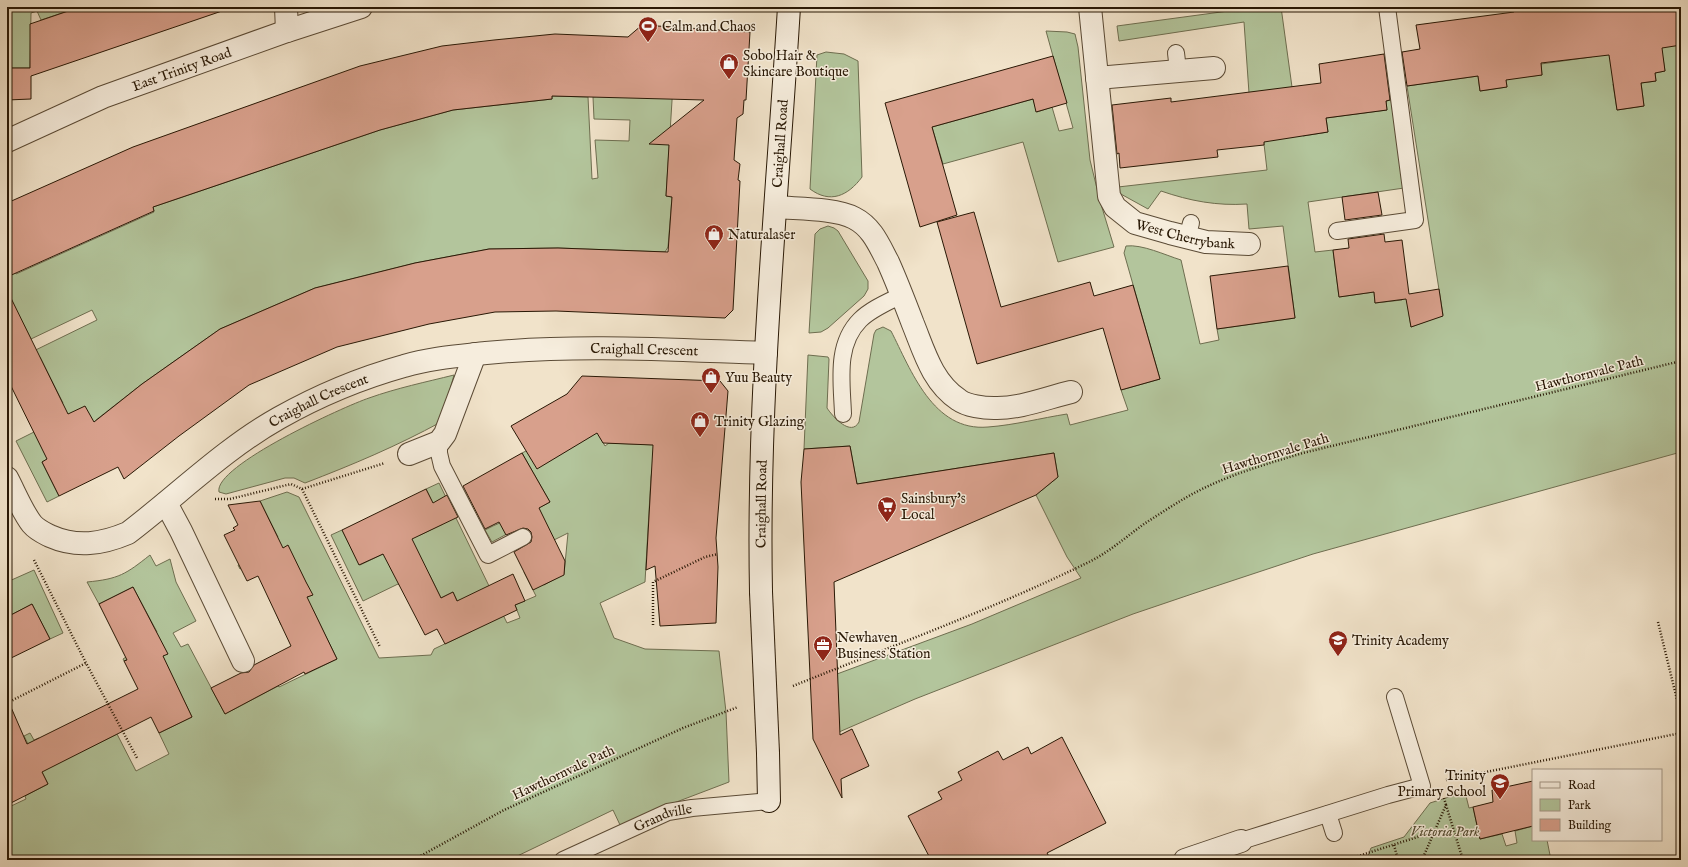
<svg xmlns="http://www.w3.org/2000/svg" width="1688" height="867" font-family="'IM FELL English',serif">
<style>
.green{fill:#b3c59c;stroke:#6e6e50}
.building{fill:#d8a08c;stroke:#291805}
.lines{fill:none;stroke-linecap:round;stroke-linejoin:round}
.lane-casing{stroke:#5b4b36;stroke-width:18}
.street-casing{stroke:#5b4b36;stroke-width:24}
.secondary-casing{stroke:#291805;stroke-width:24}
.path{stroke:#291805;stroke-width:2.5;stroke-dasharray:1 2;stroke-linecap:butt}
.lane{stroke:#f6eddd;stroke-width:16}
.street{stroke:#f6eddd;stroke-width:22}
.secondary{stroke:#f6eddd;stroke-width:22}
.secondary-bridge-casing{stroke:#291805;stroke-width:24;stroke-linecap:butt}
.secondary-bridge{stroke:#f6eddd;stroke-width:22}
.labels{text-anchor:middle;stroke-width:3;stroke-linejoin:round;paint-order:stroke}
.poi-label{font-size:14px;fill:#291805;stroke:#f6eddd;text-anchor:start}
.street-label{font-size:14px;fill:#291805;stroke:#f6eddd}
.park-label{font-size:14px;font-style:italic;fill:#524c32;stroke:#f6eddd}
</style>
<rect width="100%" height="100%" fill="#f1e3ca"/>
<filter id="stains"><feTurbulence type="fractalNoise" baseFrequency=".005" numOctaves="4"/><feColorMatrix values="0 0 0 0 .2 0 0 0 0 .09 0 0 0 0 .02 0 0 0 .5 -.17"/></filter>
<radialGradient id="worn" r=".72"><stop offset=".6" stop-color="#630" stop-opacity="0"/><stop offset="1" stop-color="#630" stop-opacity=".3"/></radialGradient>
<g class="green">
<polygon points="7,7 80,7 41,20 37,11 31,13 30,68 7,68"/>
<path d="M1258,7H1281L1292,87L1303,136L1328,132L1326,118L1387,110L1386,101L1391,100L1404,188L1308,202L1315,252L1333,250L1339,297L1374,292L1375,303L1402,300L1405,288L1411,327L1443,315L1407,86L1478,76L1480,91L1507,87L1505,72L1523,77L1542,75L1541,64L1591,57L1618,47L1623,82L1613,84L1617,110L1644,106L1641,83L1656,81L1655,73L1665,71L1663,58L1651,43L1681,45V452L1313,554L1192,594L1133,614L915,699L839,732L837,674L972,624L1081,578L1067,557L1036,495L1058,477L1054,453L857,484L850,446L804,449L808,355L828,357L829,359L827,408C833,417 851,437 859,422L874,334L876,330L883,327L891,331C911,370 933,432 988,427C1015,425 1041,418 1067,414L1070,425L1128,410L1121,390L1160,379L1124,253L1126,246C1142,244 1165,255 1181,260L1200,344L1219,340L1217,329L1295,318L1283,226L1249,229L1247,204C1217,206 1190,201 1161,191L1148,209L1119,193L1118,187L1267,170L1258,92L1249,93L1244,22L1119,41L1117,26Z"/>
<polygon points="1046,31 1067,32 1075,34 1078,47 1090,160 1100,201 1114,247 1058,262 1023,142 943,164 932,127 1033,99 1037,112 1052,107 1059,131 1073,128"/>
<path d="M826,52L844,54L858,61L862,177C848,196 830,204 810,189L817,55Z"/>
<polygon points="673,85 666,196 672,197 668,247 665,252 558,248 489,249 415,263 315,288 220,329 142,384 96,420 96,425 52,457 42,462 59,496 47,502 16,441 34,432 63,403 40,357 7,364 97,320 92,310 31,339 11,300 7,301 7,264 13,267 16,274 154,212 153,207 380,130 453,110 552,99 552,96 588,97 592,179 598,178 595,140 629,141 630,120 594,119 593,97"/>
<polygon points="828,226 834,228 838,231 868,281 868,289 864,296 828,328 821,332 809,333 815,234 820,229"/>
<path d="M454,375L441,422C397,446 352,465 305,483L294,478H285L226,494L219,492C213,466 345,406 369,398C397,388 426,382 454,375Z"/>
<path d="M574,390L605,446L609,443L656,445L651,477L645,582L600,603L614,638L645,649L719,651L726,712L729,782L658,809L621,827L613,810L509,860H7V808L26,799L25,796L48,784L24,736L30,733L34,740L39,738L52,766L117,734L136,771L169,754L159,733L192,717L157,645L124,661L123,659L126,657L123,650L157,632L133,587L99,604L87,582C119,579 126,574 150,555L156,566L170,559L176,582L196,621L173,633L181,647L188,644L225,714L278,686L279,687L337,659L313,610L281,625L276,613L312,595L288,546L240,569L238,565L249,560L246,553L278,537L260,501L287,492L299,497L379,658L431,655L434,649L472,631L453,592L441,598L429,574L401,587L398,584L363,601L331,535L342,530L360,565L406,543L389,507L403,501L420,535L443,524L426,489L439,483L507,623L520,618L515,605L536,596L524,572L544,585L564,574L568,533L544,545L531,521L492,542L485,530C507,518 529,514 550,502L522,453L526,451L527,452Z"/>
<polygon points="34,570 63,633 50,639 32,604 7,617 7,582"/>
<polygon points="1465,792 1469,808 1473,807 1480,839 1502,834 1506,846 1517,843 1515,831 1533,826 1533,840 1547,840 1551,860 1356,860 1368,856 1371,848 1404,837 1430,803"/>
</g>
<g class="building">
<polygon points="80,7 221,7 222,11 31,76 31,99 7,100 7,68 30,68 30,24"/>
<polygon points="1527,7 1681,7 1681,45 1662,48 1665,71 1655,73 1656,81 1641,83 1644,106 1617,110 1609,55 1541,63 1542,75 1506,80 1507,87 1480,91 1478,76 1407,86 1402,52 1420,49 1416,25 1514,12 1513,9"/>
<polygon points="642,25 750,32 746,100 744,100 743,114 737,118 734,160 740,164 738,180 740,181 733,310 725,318 556,311 495,312 429,324 337,347 249,385 179,436 124,479 118,467 59,496 42,462 47,459 7,378 7,290 68,414 85,406 94,422 142,384 220,329 315,288 415,263 489,249 558,248 668,252 672,197 666,196 669,145 649,144 704,100 552,96 552,99 453,110 380,130 153,207 154,211 7,277 7,203 133,147 360,66 442,46 494,40 555,34 628,37"/>
<polygon points="1384,54 1390,100 1386,101 1387,110 1326,118 1328,132 1264,142 1264,145 1217,150 1218,157 1120,168 1119,153 1117,154 1112,105 1171,98 1171,102 1321,83 1319,64"/>
<polygon points="1053,56 1067,103 1036,112 1033,99 932,127 957,215 920,227 885,103"/>
<polygon points="1378,192 1382,215 1345,220 1342,197"/>
<polygon points="974,212 1001,307 1090,282 1094,296 1133,285 1160,379 1121,390 1103,328 977,364 937,222"/>
<polygon points="1384,234 1385,242 1402,240 1409,294 1439,289 1443,316 1411,327 1406,299 1375,303 1374,292 1339,297 1333,250 1349,248 1348,239"/>
<polygon points="1288,266 1295,318 1217,329 1210,276"/>
<polygon points="582,376 720,381 728,391 716,538 718,567 716,623 660,626 655,566 646,570 653,445 603,443 597,433 537,469 511,426 567,394"/>
<polygon points="850,446 857,484 1054,453 1058,477 1036,495 834,582 840,735 852,729 869,766 841,779 842,798 813,739 801,482 804,449"/>
<polygon points="522,453 550,502 539,508 565,561 564,575 533,590 514,552 531,542 532,537 531,532 528,529 523,528 506,535 499,522 485,529 463,486"/>
<polygon points="426,489 433,503 447,495 458,517 412,539 441,598 453,592 457,601 513,574 525,601 515,605 517,610 445,644 437,629 425,635 383,554 359,565 342,530"/>
<polygon points="260,501 283,548 288,545 306,582 313,595 307,597 337,659 305,674 304,672 225,714 211,688 241,673 249,672 254,665 291,646 258,576 247,581 224,535 235,530 233,528 238,525 228,505"/>
<polygon points="133,587 168,654 163,656 192,717 159,733 151,717 42,772 48,784 7,805 7,698 27,744 138,689 124,661 127,660 99,604"/>
<polygon points="32,604 50,639 7,660 7,617"/>
<polygon points="1062,737 1106,823 1047,853 1051,860 931,860 908,816 942,799 938,792 962,780 958,772 998,751 1003,760 1028,747 1031,754"/>
<polygon points="1533,781 1533,826 1480,839 1473,807 1493,802 1492,790"/>
</g>
<g class="lines">
<g class="lane-casing">
<g id="lane">
<polyline points="1176,53 1178,70"/>
<polyline points="1337,231 1415,220 1387,7"/>
<polyline points="1187,238 1191,223"/>
<path d="M843,414C842,383 835,345 860,320C871,309 888,302 902,295"/>
<polyline points="439,442 439,453 442,466 488,555 523,537"/>
<polyline points="1328,814 1334,833"/>
<polyline points="1241,841 1388,795 1422,786 1395,697"/>
<path id="s1" d="M563,860L668,812L692,808L769,801"/>
</g>
</g>
<g class="street-casing">
<g id="street">
<polyline points="286,7 287,31"/>
<path id="s2" d="M1090,7L1109,196L1115,207L1135,223L1170,233L1206,242L1249,244"/>
<polyline points="1097,78 1214,68"/>
<path id="s3" d="M7,141L103,97L287,31L361,7"/>
<path d="M776,207C797,209 835,208 854,218C872,227 879,245 888,262C897,282 905,303 913,324C924,351 932,382 959,400C967,406 984,408 994,408C1019,409 1046,398 1071,392"/>
<polyline points="409,454 439,442 445,434 475,354"/>
<path id="s4" d="M7,478C14,491 23,513 32,524C37,530 44,533 50,536C77,548 102,544 128,533C178,495 224,449 279,418C318,396 361,378 404,366C430,358 459,356 486,353C579,344 673,350 766,353"/>
<polyline points="166,503 181,531 243,661"/>
<polyline points="1185,860 1241,841"/>
</g>
</g>
<g class="secondary-casing">
<g id="secondary">
<path id="s5" d="M761,592C757,397 777,202 789,7"/>
<polyline points="768,753 769,801"/>
</g>
</g>
<g class="path">
<polyline points="302,489 380,647"/>
<polyline points="215,499 230,499 291,484 302,489 385,463"/>
<polyline points="34,560 86,663 137,758"/>
<polyline points="1658,622 1681,716"/>
<polyline points="653,625 653,582 705,557 718,554"/>
<path d="M793,686C892,646 993,609 1089,562C1109,552 1126,537 1144,524C1158,515 1173,505 1187,497C1224,476 1263,465 1303,453L1681,361"/>
<polyline points="7,703 86,663"/>
<polyline points="1446,780 1681,733"/>
<polyline points="1444,798 1446,805"/>
<polyline points="1394,845 1398,860"/>
<polyline points="413,860 504,810 683,728 738,707"/>
<polyline points="1346,860 1433,832"/>
<polyline points="1422,860 1446,805 1463,860"/>
</g>
<use href="#lane" class="lane"/>
<use href="#street" class="street"/>
<use href="#secondary" class="secondary"/>
<g class="secondary-bridge-casing">
<polyline id="secondary-bridge" points="761,592 768,753"/>
</g>
<use href="#secondary-bridge" class="secondary-bridge"/>
</g>
<defs>
<g id="stadium-pin" transform="scale(1)"><path d="M0 17L-7.5 6A9.5 9.5 0 1 1 7.5 6Z" fill="#8f2418" stroke="#f6eddd"/><path d="M0-5a6.5 5 0 1 0 0 10a6.5 5 0 1 0 0-10ZM-3.5-1.8h7v3.6h-7Z" fill="#fff"/></g>
<g id="shop-pin" transform="scale(1)"><path d="M0 17L-7.5 6A9.5 9.5 0 1 1 7.5 6Z" fill="#8f2418" stroke="#f6eddd"/><path d="M-5-2.5h2.3a2.7 3.5 0 0 1 5.4 0H5L5.5 6h-11ZM-1.5-2.5h3a1.5 2.3 0 0 0-3 0Z" fill="#fff"/></g>
<g id="supermarket-pin" transform="scale(1)"><path d="M0 17L-7.5 6A9.5 9.5 0 1 1 7.5 6Z" fill="#8f2418" stroke="#f6eddd"/><path d="M-6-5.5h2.5l.6 2H6L4.5 2H-2.5L-4.4-4H-6ZM-1.5 3.2a1.3 1.3 0 1 0 .1 0ZM3 3.2a1.3 1.3 0 1 0 .1 0Z" fill="#fff"/></g>
<g id="school-pin" transform="scale(1)"><path d="M0 17L-7.5 6A9.5 9.5 0 1 1 7.5 6Z" fill="#8f2418" stroke="#f6eddd"/><path d="M0-5L7-2L0 1L-7-2ZM-4 1L0 2.5L4 1V4Q0 6-4 4Z" fill="#fff"/></g>
<g id="office-pin" transform="scale(1)"><path d="M0 17L-7.5 6A9.5 9.5 0 1 1 7.5 6Z" fill="#8f2418" stroke="#f6eddd"/><path d="M-6-3h4V-5.5h4V-3h4V5H-6ZM-1-4.5V-3h2v-1.5ZM-6 0V1H6V0Z" fill="#fff"/></g>
</defs>
<g fill-rule="evenodd">
<use href="#stadium-pin" x="648" y="26"/>
<use href="#shop-pin" x="729" y="63"/>
<use href="#shop-pin" x="714" y="234"/>
<use href="#shop-pin" x="711" y="377"/>
<use href="#shop-pin" x="700" y="421"/>
<use href="#supermarket-pin" x="887" y="506"/>
<use href="#school-pin" x="1338" y="640"/>
<use href="#office-pin" x="823" y="645"/>
<use href="#school-pin" x="1500" y="783"/>
</g>
<g class="labels">
<g class="poi-label">
<text x="662" y="31">Calm and Chaos</text>
<text x="743" y="60">Sobo Hair &amp;<tspan x="743" dy="16">Skincare Boutique</tspan></text>
<text x="728" y="239">Naturalaser</text>
<text x="725" y="382">Yuu Beauty</text>
<text x="714" y="426">Trinity Glazing</text>
<text x="901" y="503">Sainsbury's<tspan x="901" dy="16">Local</tspan></text>
<text x="837" y="642">Newhaven<tspan x="837" dy="16">Business Station</tspan></text>
<text x="1352" y="645">Trinity Academy</text>
<text x="1486" y="780" text-anchor="end">Trinity<tspan x="1486" dy="16">Primary School</tspan></text>
</g>
<g class="street-label">
<text dy="5" stroke="none"><textPath href="#s3" startOffset="189">East Trinity Road</textPath></text>
<text dy="5" stroke="none"><textPath href="#s5" startOffset="449">Craighall Road</textPath></text>
<text dy="5" stroke="none"><textPath href="#s2" startOffset="280">West Cherrybank</textPath></text>
<text dy="5" stroke="none"><textPath href="#s4" startOffset="722">Craighall Crescent</textPath></text>
<text transform="translate(1589 373) rotate(-14)" y="5">Hawthornvale Path</text>
<text dy="5" stroke="none"><textPath href="#s4" startOffset="388">Craighall Crescent</textPath></text>
<text transform="translate(1275 453) rotate(-17)" y="5">Hawthornvale Path</text>
<text dy="5" stroke="none"><textPath href="#s5" startOffset="88">Craighall Road</textPath></text>
<text transform="translate(563 772) rotate(-25)" y="5">Hawthornvale Path</text>
<text dy="5" stroke="none"><textPath href="#s1" startOffset="109">Grandville</textPath></text>
</g>
<g class="park-label">
<text x="1445" y="836">Victoria Park</text>
</g>
</g>
<rect width="1688" height="867" fill="none" stroke="#f1e3ca" stroke-width="24"/>
<rect x="8" y="8" width="1672" height="851" fill="none" stroke="#291805" stroke-width="2"/>
<rect x="12" y="12" width="1664" height="843" fill="none" stroke="#291805"/>
<rect x="1532" y="769" width="130" height="72" fill="#f6eddd" stroke="#a49887"/>
<rect x="1540" y="782" width="20" height="6" fill="#f6eddd" stroke="#a49887"/>
<text x="1568" y="789" font-size="12" fill="#291805">Road</text>
<rect x="1540" y="799" width="20" height="12" fill="#b3c59c" stroke="#a49887"/>
<text x="1568" y="809" font-size="12" fill="#291805">Park</text>
<rect x="1540" y="819" width="20" height="12" fill="#d8a08c" stroke="#a49887"/>
<text x="1568" y="829" font-size="12" fill="#291805">Building</text>
<rect width="100%" height="100%" filter="url(#stains)"/>
<rect width="100%" height="100%" fill="url(#worn)"/>
</svg>
